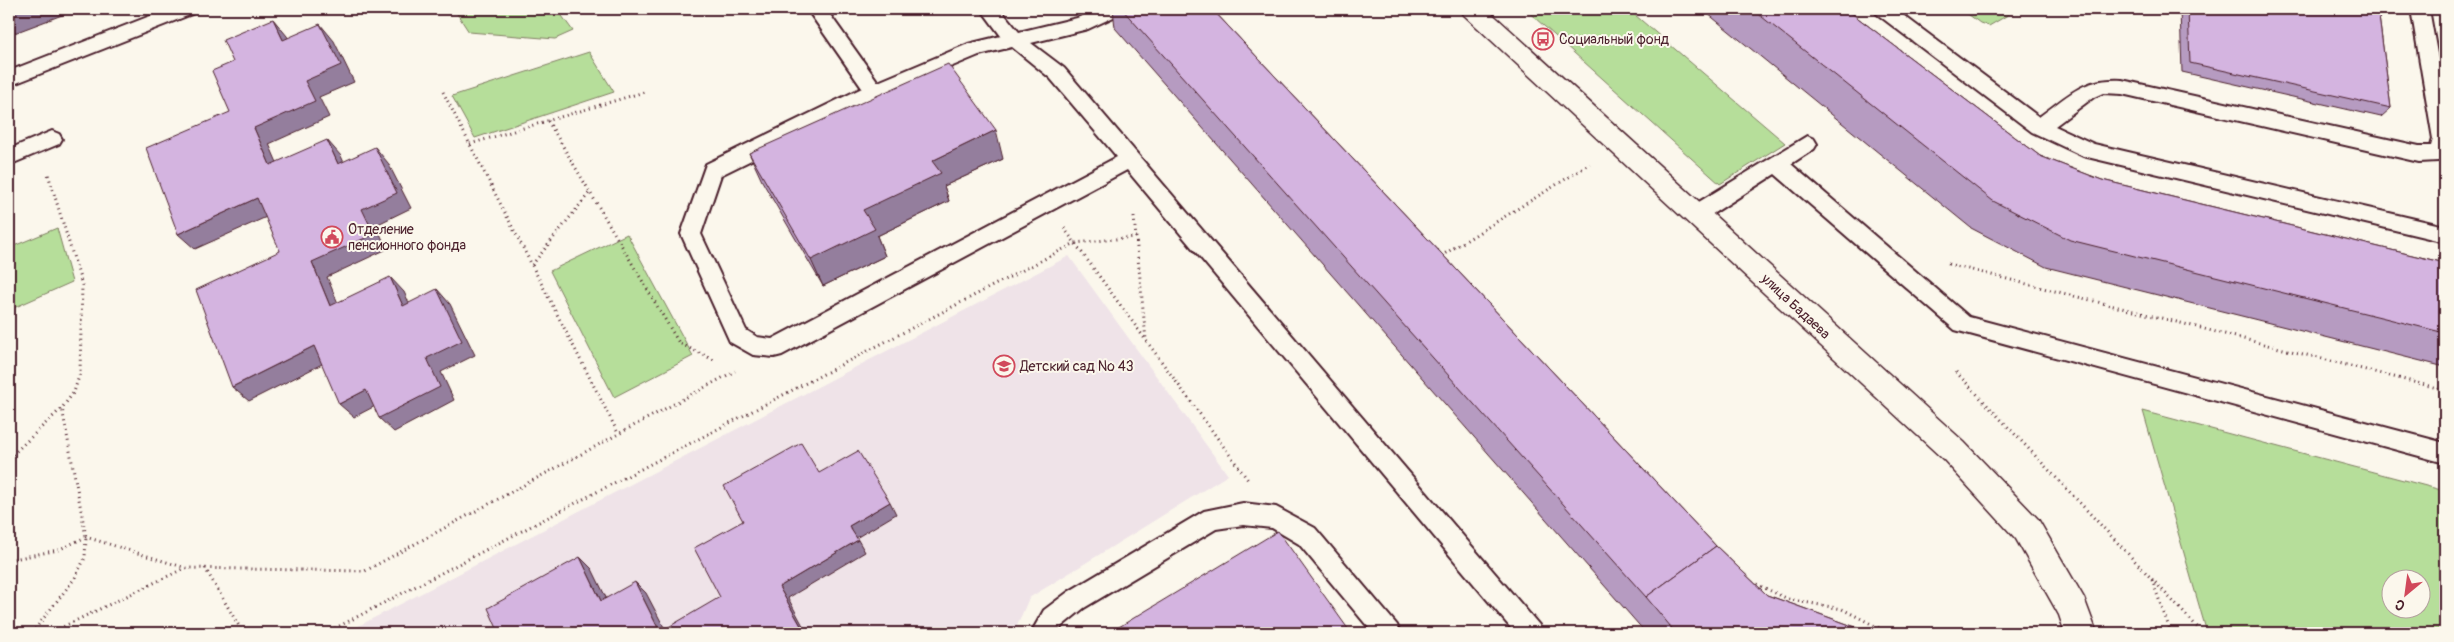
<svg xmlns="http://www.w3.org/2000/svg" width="2454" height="642" font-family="Pangolin,sans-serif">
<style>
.built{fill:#efe3e8}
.green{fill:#b6de9a;stroke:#807e62;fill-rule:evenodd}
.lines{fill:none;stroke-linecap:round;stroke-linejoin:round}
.lane-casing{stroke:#4a1f2b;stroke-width:4}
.secondary-casing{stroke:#4a1f2b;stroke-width:3}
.path{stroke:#4a1f2b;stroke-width:3;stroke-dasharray:1 4;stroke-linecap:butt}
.lane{fill:#fbf7ec;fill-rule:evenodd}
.secondary{fill:#fbf7ec;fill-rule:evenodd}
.wall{fill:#b69bc1;stroke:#4a1f2b}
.shaded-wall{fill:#947e9d;stroke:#4a1f2b}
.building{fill:#d4b4e0;stroke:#4a1f2b}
.labels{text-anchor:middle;stroke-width:4;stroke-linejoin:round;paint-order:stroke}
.poi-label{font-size:14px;fill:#4a1f2b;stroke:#fbf7ec;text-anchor:start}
.street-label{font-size:14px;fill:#4a1f2b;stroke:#fbf7ec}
</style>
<rect width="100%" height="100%" fill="#fbf7ec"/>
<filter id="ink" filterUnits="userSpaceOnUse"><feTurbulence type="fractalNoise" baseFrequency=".02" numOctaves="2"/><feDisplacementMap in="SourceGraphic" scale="10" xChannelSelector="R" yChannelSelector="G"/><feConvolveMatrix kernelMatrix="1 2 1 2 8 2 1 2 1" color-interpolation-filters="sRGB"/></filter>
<g filter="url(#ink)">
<polygon class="built" points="1069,256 1228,475 1029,598 1014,633 345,633"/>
<g class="green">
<polygon points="454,9 557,9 573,31 555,39 469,32"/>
<polygon points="1525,9 1628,9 1785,143 1720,184"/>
<polygon points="1961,9 2018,9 1989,26 1980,23"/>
<polygon points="589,52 614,92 475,138 452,96"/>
<polygon points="57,228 72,282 9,310 9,248"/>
<polygon points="627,234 693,356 614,397 550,271"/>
<path d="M2143,411L2445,491V633H2207ZM2392,580H2422V610H2392Z"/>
</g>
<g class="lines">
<g class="lane-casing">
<g id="lane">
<polygon points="168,9 195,9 192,14 9,86 9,71"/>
<path d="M807,9H826L878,82L968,44L1001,36L981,9H1000L1019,32L1077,18L1098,9H1123L1120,14L1088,29L1031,43L1064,68L1539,625L1542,633H1515L1127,170L782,355L774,357L753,355L730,342L681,234L706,164L862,88ZM1012,47L1050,78L1117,157L772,339L757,337L746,330L701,234L721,175L881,96L979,55Z"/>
<path d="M1874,9H1895L2039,117C2070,95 2082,78 2122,80L2419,146H2431L2433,139L2411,9H2429L2445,98V158L2438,161L2419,162L2122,94L2103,93L2094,97L2055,126L2094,144L2445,226V242L2083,156L2032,132L1877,14Z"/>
<polygon points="52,131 59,134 62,139 59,144 9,165 9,149"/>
<polygon points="1807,136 1814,139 1817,144 1814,149 1791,164 1969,317 2445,443 2445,463 1955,330 1775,174 1703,220 1696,222 1689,220 1686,214 1689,208"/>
<polygon points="1243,503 1276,507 1315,528 1397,625 1400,633 1373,633 1299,544 1272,528 1243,525 1216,529 1084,608 1062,626 1057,633 1031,633 1044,610 1068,592 1204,511"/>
</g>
</g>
<g class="secondary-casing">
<polygon id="secondary" points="1460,9 1487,9 1964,442 2038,519 2084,598 2097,633 2065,633 2059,615 2016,539 1944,460 1464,15"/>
</g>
<g class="path">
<polyline points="443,92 618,433"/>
<polyline points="548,121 679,343 716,361"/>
<polyline points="470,144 644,92"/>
<polyline points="1134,217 1146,340"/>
<polyline points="1064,228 1248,480"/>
<polyline points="1441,256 1590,164"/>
<polyline points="1948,264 2445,390"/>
<polyline points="532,265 590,192"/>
<polyline points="1956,372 2203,633"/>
<polyline points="9,458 62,408 74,392 80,373 82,285 48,174"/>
<polyline points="9,560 58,550 86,537 186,568 365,571 735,371"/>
<polyline points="205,568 243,633"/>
<polyline points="2152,580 2171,633"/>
<polyline points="1752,582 1788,599 1842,609 1889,633"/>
<polyline points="32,633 75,578 85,558 86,537 62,408"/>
<polyline points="50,633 185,568"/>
<polyline points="326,633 1075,243 1136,237"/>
</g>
<use href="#lane" class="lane"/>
<use href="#secondary" class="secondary"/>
</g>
<g class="wall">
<polygon points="1113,9 1212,9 1716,546 1767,595 1872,633 1646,633 1115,28"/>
<polygon points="1702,9 1846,9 2040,156 2102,180 2445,263 2445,367 2046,267 1971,228"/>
<polygon points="2180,9 2378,9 2391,108 2381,117 2182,72"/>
<polygon points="749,153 1003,159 944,186 949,201 877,236 885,256 823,286 762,181"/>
</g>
<g class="shaded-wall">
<polygon points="9,9 78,9 9,35"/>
<polygon points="273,19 287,36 297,56 283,40"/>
<polygon points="320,24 334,41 354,82 319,97 329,117 269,144 285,181 270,165 254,128 305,81"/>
<polygon points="996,130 1003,159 944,186 949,201 877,236 885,256 823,286 811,260 863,210 932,161"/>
<polygon points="327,140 341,156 352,180 338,164"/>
<polygon points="375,147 388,163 411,208 376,225 387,249 327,277 345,320 330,306 312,262 362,209"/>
<polygon points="257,198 273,214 195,249 178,234"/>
<polygon points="390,277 404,292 417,320 403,306"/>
<polygon points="437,289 450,304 475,355 441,372 454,400 394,432 379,418 427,358"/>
<polygon points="314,346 330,360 249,401 232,387"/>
<polygon points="366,390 381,403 354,417 339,404"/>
<polygon points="890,502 896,514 856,538 849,526"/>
<polygon points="858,540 865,552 788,598 807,633 805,633 779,587"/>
<polygon points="580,557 592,569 613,612 601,601"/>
<polygon points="635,582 646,593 667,633 660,632"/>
</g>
<g class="building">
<polygon points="1122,9 1212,9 1716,546 1646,597"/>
<polygon points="1752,9 1846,9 2040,156 2102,180 2445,263 2445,333 2070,240 1993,201"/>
<polygon points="2188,9 2378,9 2391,108 2190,63"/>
<polygon points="273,19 283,40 320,24 341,65 305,81 315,101 254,128 270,165 327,140 338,164 375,147 397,193 362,209 374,234 312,262 330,306 390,277 403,306 437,289 462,341 427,358 440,387 379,418 366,390 339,404 314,346 232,387 196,290 280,251 257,198 178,234 146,148 230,112 212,71 233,62 223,40"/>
<polygon points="948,64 996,130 932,161 941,173 863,210 875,229 811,260 749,153"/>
<polygon points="801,443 819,473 858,451 890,502 849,526 858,540 779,587 805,633 499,633 488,608 580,557 601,601 635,582 660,632 720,597 694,548 743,521 724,486"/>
<polygon points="1278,531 1351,633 1109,633"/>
<polygon points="1716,546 1767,595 1872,633 1676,633 1646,597"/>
</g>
</g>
<defs>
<g id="bus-ring" transform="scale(1.125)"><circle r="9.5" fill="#fbf7ec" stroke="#d1495b" stroke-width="1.5"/><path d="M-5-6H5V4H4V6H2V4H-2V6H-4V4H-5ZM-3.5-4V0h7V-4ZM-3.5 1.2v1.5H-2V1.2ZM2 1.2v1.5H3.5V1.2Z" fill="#d1495b"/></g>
<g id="civic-ring" transform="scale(1.125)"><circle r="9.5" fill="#fbf7ec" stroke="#d1495b" stroke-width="1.5"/><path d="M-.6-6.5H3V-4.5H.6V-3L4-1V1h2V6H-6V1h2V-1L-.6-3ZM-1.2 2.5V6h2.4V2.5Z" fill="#d1495b"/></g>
<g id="school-ring" transform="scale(1.125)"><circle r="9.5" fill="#fbf7ec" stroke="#d1495b" stroke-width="1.5"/><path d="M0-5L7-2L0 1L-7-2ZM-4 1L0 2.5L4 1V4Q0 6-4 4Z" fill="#d1495b"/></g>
</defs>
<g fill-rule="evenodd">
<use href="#bus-ring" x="1543" y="39"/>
<use href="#civic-ring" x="332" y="237"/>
<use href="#school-ring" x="1004" y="366"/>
</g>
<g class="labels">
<g class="poi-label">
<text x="1559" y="44">Социальный фонд</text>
<text x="348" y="234">Отделение<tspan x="348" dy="16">пенсионного фонда</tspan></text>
<text x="1020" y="371">Детский сад № 43</text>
</g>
<g class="street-label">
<text transform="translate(1796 306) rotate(43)" y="5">улица Бадаева</text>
</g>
</g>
<rect width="2454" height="642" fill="none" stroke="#fbf7ec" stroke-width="30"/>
<rect x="15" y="15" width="2424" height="612" fill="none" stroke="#4a1f2b" stroke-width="2" filter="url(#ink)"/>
<g transform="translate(2406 594) rotate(209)"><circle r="24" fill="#fbf7ec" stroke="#b4a19f"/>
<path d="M0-4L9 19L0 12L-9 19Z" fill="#d1495b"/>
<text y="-8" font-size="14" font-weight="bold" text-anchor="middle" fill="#4a1f2b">С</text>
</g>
</svg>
